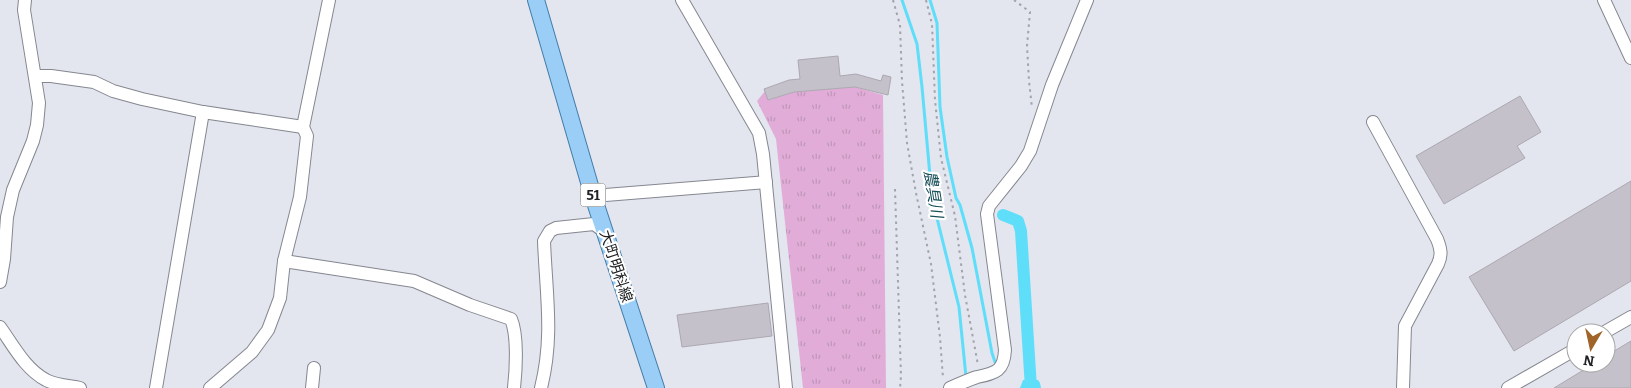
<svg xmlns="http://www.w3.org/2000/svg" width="1631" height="388" font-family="Bitter,'Noto Sans JP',serif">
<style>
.grass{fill:url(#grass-tufts)}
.water{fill:#5fdef9}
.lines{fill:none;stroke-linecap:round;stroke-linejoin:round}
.stream{stroke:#5fdef9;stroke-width:3}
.canal{stroke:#5fdef9;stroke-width:12}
.building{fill:#c5c1ca;stroke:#aca8b1}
.minor-casing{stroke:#858790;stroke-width:14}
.major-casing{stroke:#437da9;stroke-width:18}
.path{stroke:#a2a4ab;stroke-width:2;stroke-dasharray:2.5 4;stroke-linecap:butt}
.minor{stroke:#fff;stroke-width:12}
.major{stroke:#9acef6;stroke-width:16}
.labels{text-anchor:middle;stroke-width:4.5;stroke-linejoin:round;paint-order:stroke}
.shield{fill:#fff;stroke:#636466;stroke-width:1}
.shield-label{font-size:14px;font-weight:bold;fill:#202124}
.street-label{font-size:15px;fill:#202124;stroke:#fff}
.water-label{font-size:16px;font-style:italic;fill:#184f5a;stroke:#fff}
</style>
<defs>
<pattern id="grass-tufts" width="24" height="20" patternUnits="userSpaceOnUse" patternTransform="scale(1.25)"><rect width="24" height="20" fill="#e1add8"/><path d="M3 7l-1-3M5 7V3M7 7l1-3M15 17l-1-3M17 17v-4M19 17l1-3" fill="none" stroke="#c195b9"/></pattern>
</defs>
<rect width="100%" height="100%" fill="#e3e5ef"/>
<polygon class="grass" points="855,87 883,95 886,388 803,388 776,139 757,101 765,91 769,100 794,92"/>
<polygon class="water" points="1023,380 1038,380 1040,383 1041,388 1020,388"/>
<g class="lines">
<g class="stream">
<polyline points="902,0 917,44 922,87 932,198 959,307 966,377"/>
<polyline points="930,0 937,23 940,107 947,157 956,198 960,205 972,248 992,353 995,362"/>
</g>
<polyline class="canal" points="1003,215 1018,221 1021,231 1031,388"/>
</g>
<g class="building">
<polygon points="838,56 840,76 856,74 881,81 883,75 891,77 888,95 855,87 794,92 768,100 764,89 789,80 800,79 798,60"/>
<polygon points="1520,96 1541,132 1517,146 1525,158 1444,204 1416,156"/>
<polygon points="1631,181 1631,281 1514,351 1469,277"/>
<polygon points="768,303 772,336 682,347 677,315"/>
<polygon points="1631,341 1631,388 1554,388 1595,363 1606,363 1606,356"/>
</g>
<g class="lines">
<g class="minor-casing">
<g id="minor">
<polyline points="682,0 759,133 763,154 786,388"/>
<polyline points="1604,0 1631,58"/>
<polyline points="35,76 51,76 94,82 113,91 142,99 203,112 303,127"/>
<path d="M1373,122L1437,239C1441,249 1442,255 1438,264L1405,326L1403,388"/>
<polyline points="593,196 766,182"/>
<path d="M284,261L414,281L470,305L511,319C518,335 516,370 514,388"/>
<polyline points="0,282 4,259 7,217 13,190 33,141 37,125 39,103 24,10 25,0"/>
<path d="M0,327C13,345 25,369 46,380C55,385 70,386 80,388"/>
<polyline points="1603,333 1631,317"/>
<polyline points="156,388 203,112"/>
<polyline points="210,388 252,352 268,330 280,298 284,261 300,197 307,136 303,127 329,0"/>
<polyline points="312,388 314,368"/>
<path d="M541,388C554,336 546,294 544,241L550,231L556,228L594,224L605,232"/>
<path d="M950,388C959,384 968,380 977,377C996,373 1004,371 1005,350L987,214L989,206L1021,166L1030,151L1052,85L1087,0"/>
<polyline points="1508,388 1576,349"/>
</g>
</g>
<g class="major-casing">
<polyline id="major" points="536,0 593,196 656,388"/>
</g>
<g class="path">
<polyline points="893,0 900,25 902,81 907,143 916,193 931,264 940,337 943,378"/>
<polyline points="926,0 932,24 935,100 941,158 955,216 965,295 978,365"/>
<polyline points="1014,0 1030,12 1027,46 1029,81 1032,108"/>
<polyline points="895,189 901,376 900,388"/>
</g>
<use href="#minor" class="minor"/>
<use href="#major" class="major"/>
</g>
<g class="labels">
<rect class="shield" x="580.5" y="183.5" width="25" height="23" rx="4"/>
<g class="shield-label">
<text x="593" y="200">51</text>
</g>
<g class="street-label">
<text transform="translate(616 266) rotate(72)" y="5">大町明科線</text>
</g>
<g class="water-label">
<text transform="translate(934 194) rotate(81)" y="6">農具川</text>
</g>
</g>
<g transform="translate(1591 348) rotate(189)"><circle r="24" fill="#ffffff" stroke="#a6a6a7"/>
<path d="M0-4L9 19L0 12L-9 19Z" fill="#a16428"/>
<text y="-8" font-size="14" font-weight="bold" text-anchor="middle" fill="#202124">N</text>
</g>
</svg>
